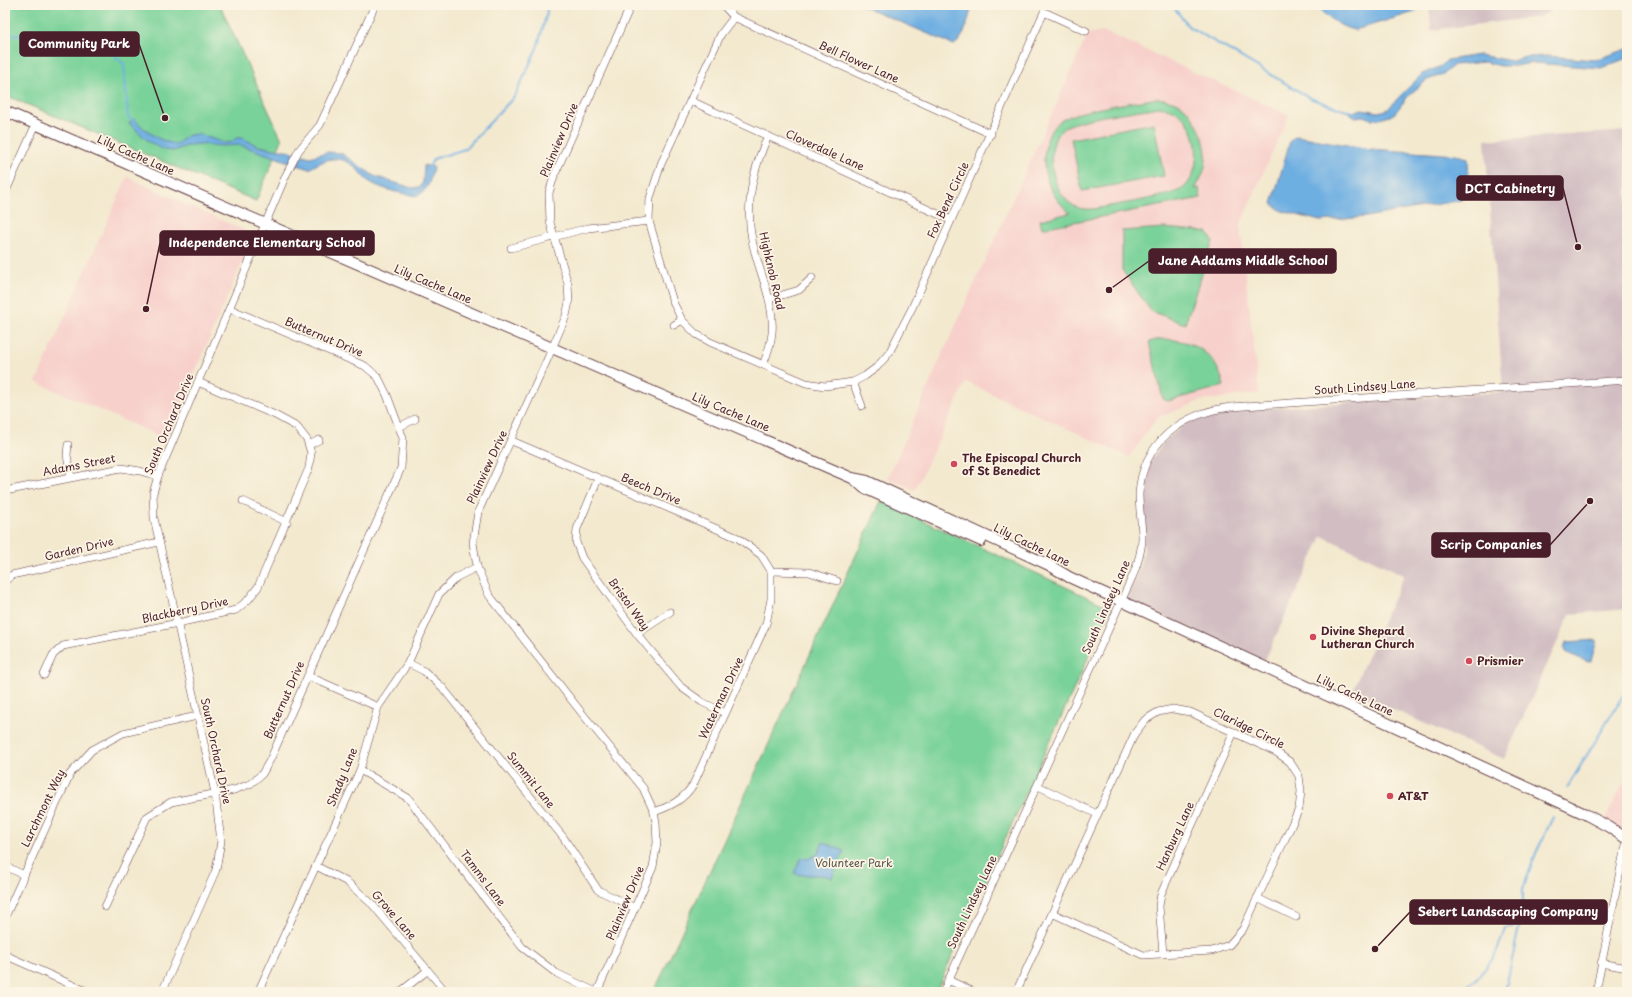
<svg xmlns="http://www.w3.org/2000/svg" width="1632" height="997" font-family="'Playpen Sans',sans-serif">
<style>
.built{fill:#f7d0cb}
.industrial{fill:#d2bec2}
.green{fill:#79d299;stroke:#627862;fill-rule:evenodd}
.water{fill:#6eafe2;stroke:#5c6786}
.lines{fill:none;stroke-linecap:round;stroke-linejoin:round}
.stream{stroke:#6eafe2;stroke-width:2}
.street-casing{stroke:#633d44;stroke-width:8}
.secondary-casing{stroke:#633d44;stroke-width:12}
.street{stroke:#fff;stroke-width:7}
.secondary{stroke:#fff;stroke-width:10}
.poi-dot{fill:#d1495b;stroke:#fcf5e5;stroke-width:1.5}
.labels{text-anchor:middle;stroke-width:3.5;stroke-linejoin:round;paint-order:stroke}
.street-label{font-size:11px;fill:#4a1f2b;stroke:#fcf5e5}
.poi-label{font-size:11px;font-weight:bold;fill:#4a1f2b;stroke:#fcf5e5;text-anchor:start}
.park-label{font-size:11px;fill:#58554c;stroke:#fcf5e5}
.leader{fill:none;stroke:#4a1f2b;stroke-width:1.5}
.callout-dot{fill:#4a1f2b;stroke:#fcf5e5;stroke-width:1.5}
.callout{fill:#4a1f2b;stroke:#4a1f2b;stroke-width:1.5}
.callout-label{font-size:12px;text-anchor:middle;font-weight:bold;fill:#fff}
</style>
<rect width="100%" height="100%" fill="#fcf5e5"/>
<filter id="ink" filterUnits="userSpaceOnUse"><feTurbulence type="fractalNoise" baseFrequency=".025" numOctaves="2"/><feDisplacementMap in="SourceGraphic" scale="8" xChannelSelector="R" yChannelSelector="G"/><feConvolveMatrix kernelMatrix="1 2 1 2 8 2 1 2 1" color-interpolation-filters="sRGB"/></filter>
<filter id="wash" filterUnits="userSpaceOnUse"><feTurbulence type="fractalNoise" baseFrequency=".012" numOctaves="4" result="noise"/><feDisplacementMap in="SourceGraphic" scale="16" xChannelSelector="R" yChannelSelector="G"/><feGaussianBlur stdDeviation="0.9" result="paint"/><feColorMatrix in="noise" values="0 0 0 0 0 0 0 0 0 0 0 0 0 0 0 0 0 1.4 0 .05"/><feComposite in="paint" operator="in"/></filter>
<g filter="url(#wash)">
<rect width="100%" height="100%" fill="#f3e9cf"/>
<g class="built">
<polygon points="1103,31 1289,115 1240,225 1259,393 1200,401 1157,418 1129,457 966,382 915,490 888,478 942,355 1088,34"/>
<polygon points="127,177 254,235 166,439 36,382"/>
<polygon points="1627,775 1627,836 1604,822"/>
</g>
<g class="industrial">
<polygon points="1429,5 1555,5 1550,11 1540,17 1431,30"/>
<polygon points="1627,131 1627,609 1570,614 1504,759 1352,691 1404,575 1322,536 1264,662 1126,599 1139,569 1144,551 1142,494 1145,479 1152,459 1163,443 1176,431 1192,420 1213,413 1238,410 1503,392 1485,140"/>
</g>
<g class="green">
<polygon points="5,5 220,5 282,140 256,201 5,95"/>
<path d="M1157,98C1163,99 1170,100 1176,102C1192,108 1207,140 1206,157C1206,169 1201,179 1195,189L1199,188L1201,198L1042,228L1040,220L1070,213C1055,200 1045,184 1044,163C1044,150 1047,130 1059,122C1075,109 1134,103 1157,98ZM1158,107C1163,108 1169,108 1173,110C1199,122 1204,167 1185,187C1174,197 1116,204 1100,208C1094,209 1085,210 1079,208C1052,200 1041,145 1064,128C1077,118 1139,111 1158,107Z"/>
<polygon points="1154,123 1164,176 1082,191 1071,139"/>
<polygon points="1164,228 1207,232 1213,241 1185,324 1151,311 1122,270 1122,231"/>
<path d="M1160,339C1194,339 1216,353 1224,386L1168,401L1163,399L1149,342Z"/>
<polygon points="881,501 1111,608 989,874 936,992 654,992"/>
</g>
<g class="water">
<path d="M861,5H972C969,17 965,39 954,45Z"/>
<path d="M1316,5H1420L1415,12L1355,30C1341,28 1324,16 1316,5Z"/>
<polygon points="1627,49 1627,58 1601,68 1532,63 1515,66 1500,66 1485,62 1454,65 1442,75 1427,80 1409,95 1395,113 1390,116 1380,119 1371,119 1363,116 1355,117 1347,111 1353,112 1362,109 1378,112 1387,110 1400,96 1422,74 1441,66 1447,60 1479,55 1512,61 1526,57 1547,56 1595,60"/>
<path d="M134,119C146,131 159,142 177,144L188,135L199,134L224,143L232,142L236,138H242L258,146L279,150H286L310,157L327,152L341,153L374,176L412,188L420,187L423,182L424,165L433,167C430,181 430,187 418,196C403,194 383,190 370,182C364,179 361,173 357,169C339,152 326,159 309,169L240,145L223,146L197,144L186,146L173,151L164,150L148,141L129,123Z"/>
<polygon points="1296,136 1370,149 1457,155 1468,158 1469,191 1461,200 1366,217 1320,221 1282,211 1272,204 1290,141"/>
<polygon points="1597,640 1591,661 1588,662 1565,652 1564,649 1566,642"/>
<path d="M823,842L844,851L832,878C819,872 806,878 794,873L802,857L807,859L817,855Z"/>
</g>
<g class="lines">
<g class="stream">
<polyline points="1172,5 1188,26 1312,99 1347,111 1354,112"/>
<polyline points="5,33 25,36 84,38 107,49 124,64 128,117 133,121"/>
<polyline points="429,169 433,159 465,149 515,96 537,48 547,13 546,5"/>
<polyline points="1567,788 1627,689"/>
<path d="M1459,992C1471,986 1488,967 1495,955C1499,947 1502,937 1505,928L1519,925"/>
<polyline points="1505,992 1523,909 1523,889 1536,853 1553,817"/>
</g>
</g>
</g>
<g filter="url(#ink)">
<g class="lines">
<g class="street-casing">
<g id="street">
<polyline points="723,5 734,17 991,134"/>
<polyline points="734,17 721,34 661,164 650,198 649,221 673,302 682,320 696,334 710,342 806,383 825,386 853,382 865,376 877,367 889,353 912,308 1044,12 1086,31"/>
<polyline points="691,101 951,220"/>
<polyline points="5,193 36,124"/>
<polyline points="511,248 588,228 649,221"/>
<polyline points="769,299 799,290 812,278"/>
<polyline points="674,325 682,320"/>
<path d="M763,365C767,355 771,344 772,333C775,301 758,271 752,240C745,205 753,169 768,136"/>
<polyline points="853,382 862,406"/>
<polyline points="399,427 415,419"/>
<polyline points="512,441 738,538 761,555 771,571"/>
<polyline points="68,445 67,455 71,477"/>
<polyline points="309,445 319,440"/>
<polyline points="598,479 577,529 576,542 582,558 637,634 681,687 702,702 725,713"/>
<polyline points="5,491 121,468 140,471 158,476"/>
<polyline points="243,501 287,522"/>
<polyline points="771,571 809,572 837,581"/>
<polyline points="5,581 12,575 159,542"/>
<polyline points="637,634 670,612"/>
<polyline points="408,663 424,671 442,687 563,837 598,890 635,908"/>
<polyline points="44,675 53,655 63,646 178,623 236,610 248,600 258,587 309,468 311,453 307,440 297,427 275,415 198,382"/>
<polyline points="308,676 378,707"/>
<polyline points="360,770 408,798 522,947 556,973 596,992"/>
<polyline points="1038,786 1097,814"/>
<path d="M654,812C671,806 683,800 693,785L766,624L771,599V571"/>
<polyline points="5,866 24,875"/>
<polyline points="316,866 347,882 372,904 446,992"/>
<polyline points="1257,898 1296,917"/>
<polyline points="105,907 147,817 171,802 234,790 250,784 262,774 270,760 401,468 403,438 387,395 378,377 365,366 230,309"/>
<polyline points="5,917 70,774 92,750 123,733 197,716"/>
<polyline points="1163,954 1159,906 1161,894 1234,732"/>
<polyline points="5,955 88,992"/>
<polyline points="1601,963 1627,968"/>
<polyline points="948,980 974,992"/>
<polyline points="162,992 216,870 221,841 215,793 154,518 153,493 158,476 286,175 299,150 320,125 375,5"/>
<polyline points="258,992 360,770 378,707 408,663 439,594 457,577 477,567"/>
<polyline points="400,992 427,971"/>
<polyline points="597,992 653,867 657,843 656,822 654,812 643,788 581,712 489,595 477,567 473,543 478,512 547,360 566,316 569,302 568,284 550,222 549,193 554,176 631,5"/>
<path d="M943,992L1134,573C1138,562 1142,550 1142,538C1142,523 1139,509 1139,494C1142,443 1182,413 1231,407L1627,380"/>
<polyline points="1016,992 1135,733 1145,720 1158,712 1173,709 1190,712 1276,752 1290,762 1299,776 1301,791 1299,809 1243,929 1229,945 1212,951 1143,955 1052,913"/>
<polyline points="1596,992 1623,856 1627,842"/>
</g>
</g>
<g class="secondary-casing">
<g id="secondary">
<polyline points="5,111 852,478 867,481 1049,565 1069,577 1583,813 1609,827 1627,839"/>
<polyline points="854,479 864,488 981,541"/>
</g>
</g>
<use href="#street" class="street"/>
<use href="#secondary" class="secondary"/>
</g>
</g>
<g class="poi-dot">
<circle cx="954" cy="464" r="4"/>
<circle cx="1313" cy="637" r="4"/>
<circle cx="1469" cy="661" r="4"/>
<circle cx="1390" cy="796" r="4"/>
</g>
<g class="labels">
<g class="street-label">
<text transform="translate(859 62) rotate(24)" y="4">Bell Flower Lane</text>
<text transform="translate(559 140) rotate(-67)" y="4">Plainview Drive</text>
<text transform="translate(825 150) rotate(24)" y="4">Cloverdale Lane</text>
<text transform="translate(136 155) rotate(24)" y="4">Lily Cache Lane</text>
<text transform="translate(948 200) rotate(-65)" y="4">Fox Bend Circle</text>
<text transform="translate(772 271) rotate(77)" y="4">Highknob Road</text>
<text transform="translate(433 284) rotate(23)" y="4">Lily Cache Lane</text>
<text transform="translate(324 337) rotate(23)" y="4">Butternut Drive</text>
<text transform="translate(1365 387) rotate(-4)" y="4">South Lindsey Lane</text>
<text transform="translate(731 412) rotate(23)" y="4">Lily Cache Lane</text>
<text transform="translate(169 424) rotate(-67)" y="4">South Orchard Drive</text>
<text transform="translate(79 465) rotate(-11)" y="4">Adams Street</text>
<text transform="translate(487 467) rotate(-65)" y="4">Plainview Drive</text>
<text transform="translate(651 489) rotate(23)" y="4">Beech Drive</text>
<text transform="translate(1032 545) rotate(26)" y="4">Lily Cache Lane</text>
<text transform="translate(79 549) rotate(-13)" y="4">Garden Drive</text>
<text transform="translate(629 604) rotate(54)" y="4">Bristol Way</text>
<text transform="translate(1106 607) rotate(-66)" y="4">South Lindsey Lane</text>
<text transform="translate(185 610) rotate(-12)" y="4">Blackberry Drive</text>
<text transform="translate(1355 695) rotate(25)" y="4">Lily Cache Lane</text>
<text transform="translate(721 698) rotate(-65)" y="4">Waterman Drive</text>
<text transform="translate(284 700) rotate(-66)" y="4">Butternut Drive</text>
<text transform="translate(1249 728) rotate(26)" y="4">Claridge Circle</text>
<text transform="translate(216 751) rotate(78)" y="4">South Orchard Drive</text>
<text transform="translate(342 777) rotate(-68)" y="4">Shady Lane</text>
<text transform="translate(531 780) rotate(51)" y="4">Summit Lane</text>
<text transform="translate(43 808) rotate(-64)" y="4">Larchmont Way</text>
<text transform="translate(1175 836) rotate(-65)" y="4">Hanburg Lane</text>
<text transform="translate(483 878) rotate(53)" y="4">Tamms Lane</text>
<text transform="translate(972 902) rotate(-65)" y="4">South Lindsey Lane</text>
<text transform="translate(625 903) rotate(-67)" y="4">Plainview Drive</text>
<text transform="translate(394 915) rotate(49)" y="4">Grove Lane</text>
</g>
<g class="poi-label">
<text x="962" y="462">The Episcopal Church<tspan x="962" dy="13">of St Benedict</tspan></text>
<text x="1321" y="635">Divine Shepard<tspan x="1321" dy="13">Lutheran Church</tspan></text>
<text x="1477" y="665">Prismier</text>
<text x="1398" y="800">AT&amp;T</text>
</g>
<g class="park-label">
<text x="854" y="867">Volunteer Park</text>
</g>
</g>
<path class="leader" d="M165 118L139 44M1578 247L1563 188M146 309L160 243M1109 290L1149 261M1590 501L1550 545M1375 949L1410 912"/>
<g class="callout-dot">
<circle cx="165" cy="118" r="4"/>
<circle cx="1578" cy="247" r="4"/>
<circle cx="146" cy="309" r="4"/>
<circle cx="1109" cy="290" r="4"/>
<circle cx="1590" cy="501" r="4"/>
<circle cx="1375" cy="949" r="4"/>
</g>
<g class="callout">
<rect x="20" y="32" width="119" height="24" rx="4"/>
<rect x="1457" y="176" width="106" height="24" rx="4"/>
<rect x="160" y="231" width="214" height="24" rx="4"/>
<rect x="1149" y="249" width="187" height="24" rx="4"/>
<rect x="1432" y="533" width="118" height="24" rx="4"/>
<rect x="1410" y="900" width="197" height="24" rx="4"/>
</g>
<g class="callout-label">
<text x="79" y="48">Community Park</text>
<text x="1510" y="193">DCT Cabinetry</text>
<text x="267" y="247">Independence Elementary School</text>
<text x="1243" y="265">Jane Addams Middle School</text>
<text x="1491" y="549">Scrip Companies</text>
<text x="1508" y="916">Sebert Landscaping Company</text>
</g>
<rect width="1632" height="997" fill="none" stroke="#fcf5e5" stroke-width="20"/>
</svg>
